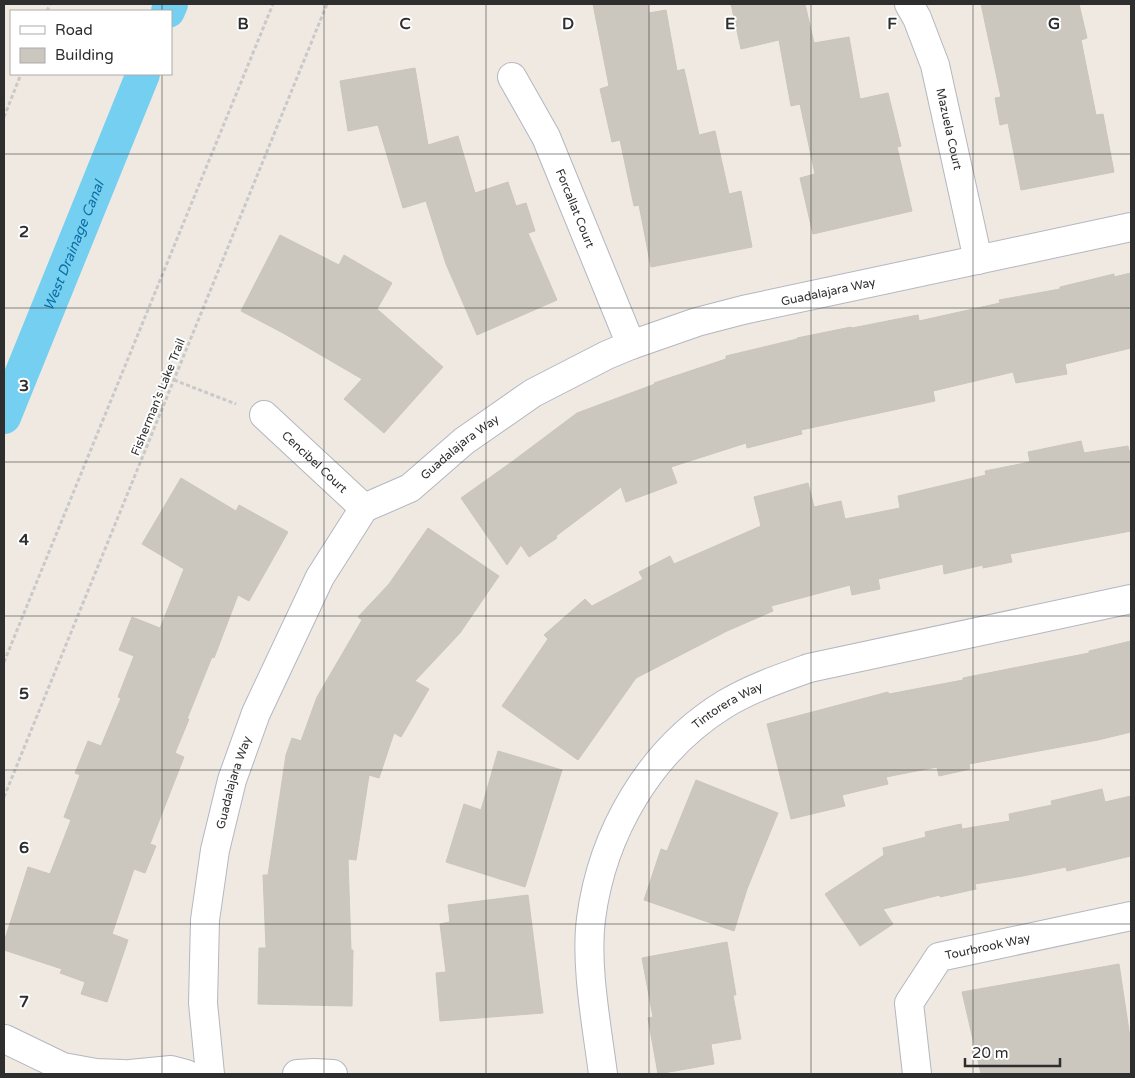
<svg xmlns="http://www.w3.org/2000/svg" width="1135" height="1078" font-family="'Varela Round',sans-serif">
<style>
.lines{fill:none;stroke-linecap:round;stroke-linejoin:round}
.canal{stroke:#75cff0;stroke-width:34}
.building{fill:#cbc7bf;stroke:#cbc5ba}
.street-casing{stroke:#b4b7c1;stroke-width:30}
.path{stroke:#c9c9c9;stroke-width:3;stroke-dasharray:4 2.5;stroke-linecap:butt}
.street{stroke:#fff;stroke-width:28}
.grid{fill:none;stroke:#2e2e2e;stroke-width:1;stroke-opacity:0.55}
.labels{text-anchor:middle;stroke-width:4;stroke-linejoin:round;paint-order:stroke}
.street-label{font-size:12px;fill:#2e2e2e;stroke:#fff}
.water-label{font-size:14px;font-style:italic;fill:#0d6fa3;stroke:#fff}
.grid-label{font-size:16px;text-anchor:middle;font-weight:bold;fill:#2e2e2e;stroke:#fff;stroke-width:4;stroke-linejoin:round;paint-order:stroke}
</style>
<rect width="100%" height="100%" fill="#efe9e1"/>
<g class="lines">
<g class="canal">
<polyline points="168,11 171,4"/>
<path id="s1" d="M4,417L143,74"/>
</g>
</g>
<g class="building">
<polygon points="593,4 648,4 649,13 666,10 677,71 684,69 699,135 715,131 729,194 741,191 752,247 651,267 639,205 634,206 620,140 612,142 600,89 609,86"/>
<polygon points="731,4 805,4 814,43 849,37 860,99 888,93 901,146 897,147 912,211 813,234 800,178 815,174 800,104 791,106 779,40 741,49"/>
<polygon points="981,4 1079,4 1087,38 1081,40 1096,115 1103,114 1114,172 1021,190 1008,123 1000,125 995,98 1001,97"/>
<polygon points="415,68 428,145 458,136 475,193 508,182 516,206 526,203 535,231 528,233 557,300 477,335 446,264 426,201 403,208 378,125 348,131 340,81"/>
<polygon points="280,235 339,265 344,255 392,283 377,309 443,367 384,433 344,399 362,379 283,333 241,311"/>
<polygon points="1131,273 1131,348 1065,364 1067,374 1016,383 1013,372 933,391 935,401 801,430 802,434 747,448 746,443 671,467 677,483 626,502 621,487 556,536 557,538 529,557 521,545 507,565 461,498 513,461 577,413 655,384 654,383 726,359 726,356 797,339 797,338 851,327 852,328 918,315 919,321 1000,303 999,300 1060,289 1060,287 1114,274 1114,277"/>
<polygon points="1081,441 1084,453 1128,446 1129,451 1131,451 1131,531 1010,554 1012,562 983,568 983,565 944,574 943,564 878,579 880,589 852,595 850,585 771,606 773,611 727,631 636,678 578,760 502,706 548,639 544,635 585,599 592,606 643,579 639,572 670,556 674,564 761,526 754,497 808,483 814,507 841,501 845,519 900,508 898,496 986,475 985,471 1030,462 1028,452"/>
<polygon points="181,478 236,511 239,505 288,532 249,601 238,595 214,658 212,657 187,719 189,719 175,753 184,757 150,844 156,846 145,873 134,869 112,934 128,940 107,1002 81,994 85,982 60,973 62,969 4,950 4,942 28,867 50,874 71,820 64,817 80,775 75,773 88,741 101,746 121,698 118,697 134,656 119,650 132,617 160,628 184,569 142,544"/>
<polygon points="428,528 499,576 460,633 415,681 429,689 401,737 394,733 379,778 369,775 356,860 348,859 351,950 353,950 352,1006 258,1004 259,948 266,948 263,875 268,875 286,755 292,738 301,741 317,697 362,620 358,617 389,584"/>
<polygon points="1131,641 1131,732 1098,740 969,764 970,769 939,776 937,767 886,777 888,784 842,795 845,806 791,819 767,724 888,692 889,694 963,680 963,678 1089,653 1089,651"/>
<polygon points="498,751 562,770 525,887 446,862 464,804 481,810"/>
<polygon points="696,780 778,813 747,889 734,931 644,900 661,849 667,851"/>
<polygon points="1102,789 1105,802 1131,796 1131,856 1067,871 1066,867 1023,876 975,884 976,889 940,897 940,895 883,909 893,924 860,946 825,894 884,855 883,848 926,837 925,832 961,824 962,829 1010,821 1009,814 1052,805 1051,801"/>
<polygon points="528,895 543,1013 440,1021 436,973 446,972 440,924 450,922 448,905"/>
<polygon points="727,942 736,995 733,995 741,1039 711,1044 714,1064 658,1074 648,1018 653,1017 642,958"/>
<polygon points="1119,964 1131,1044 1131,1074 981,1074 962,992"/>
</g>
<g class="lines">
<g class="street-casing">
<g id="street">
<path id="s2" d="M909,4L917,18L935,65L978,260"/>
<path id="s3" d="M512,77L546,137L631,345"/>
<path id="s4" d="M264,415L364,508"/>
<polyline points="5,1039 63,1067 96,1073 122,1074"/>
<polyline points="130,1074 171,1070 186,1074"/>
<path id="s5" d="M210,1074L203,1003L205,920L215,850L232,780L256,713L320,577L364,508L410,488L464,441L533,393L607,355L631,345L697,322L743,310L1131,227"/>
<polyline points="297,1074 314,1073 333,1074"/>
<path id="s6" d="M603,1074C597,1027 585,966 591,919C602,833 650,750 725,704C752,688 781,678 809,668L1131,599"/>
<path id="s7" d="M917,1074L909,1003L939,957L1131,916"/>
</g>
</g>
<g class="path">
<polyline points="47,11 50,4"/>
<polyline points="4,117 21,74"/>
<polyline points="174,380 236,404"/>
<polyline points="4,662 273,4"/>
<polyline points="4,797 327,4"/>
</g>
<use href="#street" class="street"/>
</g>
<path class="grid" d="M162,4V11M324,4V1074M486,4V1074M649,4V1074M811,4V1074M973,4V1074M162,74V1074M4,154H1131M4,308H1131M4,462H1131M4,616H1131M4,770H1131M4,924H1131"/>
<g class="labels">
<g class="street-label">
<text dy="4" stroke="none"><textPath href="#s2" startOffset="132">Mazuela Court</textPath></text>
<text dy="4" stroke="none"><textPath href="#s3" startOffset="146">Forcallat Court</textPath></text>
<text dy="4" stroke="none"><textPath href="#s5" startOffset="1120">Guadalajara Way</textPath></text>
<text transform="translate(158 397) rotate(-68)" y="4">Fisherman’s Lake Trail</text>
<text dy="4" stroke="none"><textPath href="#s5" startOffset="715">Guadalajara Way</textPath></text>
<text dy="4" stroke="none"><textPath href="#s4" startOffset="69">Cencibel Court</textPath></text>
<text dy="4" stroke="none"><textPath href="#s6" startOffset="419">Tintorera Way</textPath></text>
<text dy="4" stroke="none"><textPath href="#s5" startOffset="295">Guadalajara Way</textPath></text>
<text dy="4" stroke="none"><textPath href="#s7" startOffset="176">Tourbrook Way</textPath></text>
</g>
<g class="water-label">
<text dy="5" stroke="none"><textPath href="#s1" startOffset="185">West Drainage Canal</textPath></text>
</g>
</g>
<g class="grid-label">
<text x="243" y="29">B</text>
<text x="405" y="29">C</text>
<text x="568" y="29">D</text>
<text x="730" y="29">E</text>
<text x="892" y="29">F</text>
<text x="1054" y="29">G</text>
<text x="24" y="237">2</text>
<text x="24" y="391">3</text>
<text x="24" y="545">4</text>
<text x="24" y="699">5</text>
<text x="24" y="853">6</text>
<text x="24" y="1007">7</text>
</g>
<rect width="1135" height="1078" fill="none" stroke="#2e2e2e" stroke-width="10"/>
<rect x="10" y="10" width="162" height="65" fill="#ffffff" stroke="#ababab"/>
<rect x="20" y="26" width="25" height="8" fill="#ffffff" stroke="#ababab"/>
<text x="55" y="35" font-size="15" fill="#2e2e2e">Road</text>
<rect x="20" y="48" width="25" height="15" fill="#cbc7bf" stroke="#ababab"/>
<text x="55" y="60" font-size="15" fill="#2e2e2e">Building</text>
<path d="M965 1058v8h95v-8" fill="none" stroke="#2e2e2e" stroke-width="2.5"/>
<text x="972" y="1058" font-size="15" fill="#2e2e2e" stroke="#ffffff" stroke-width="4" paint-order="stroke">20 m</text>
</svg>
